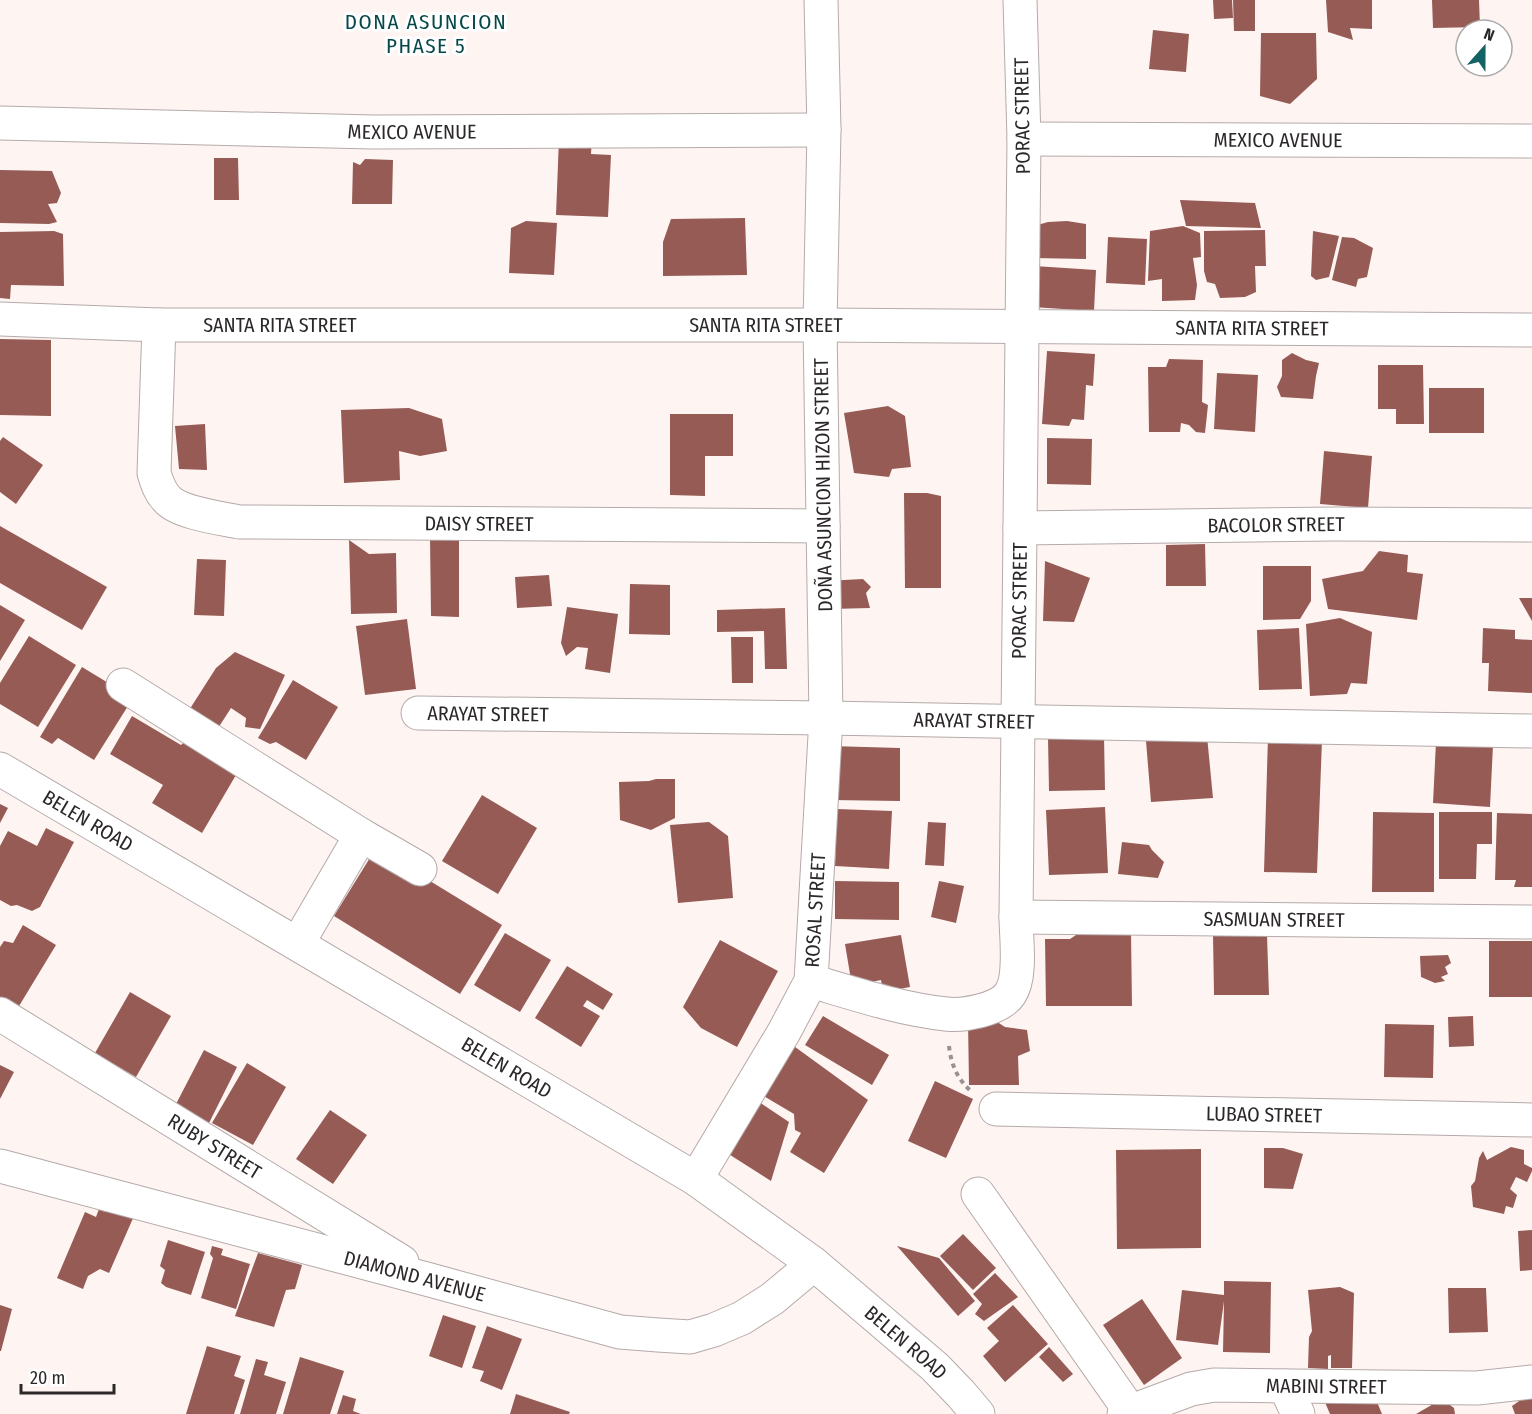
<svg xmlns="http://www.w3.org/2000/svg" width="1532" height="1414" font-family="'Fira Sans Condensed',sans-serif">
<style>
.building{fill:#965b55}
.lines{fill:none;stroke-linecap:round;stroke-linejoin:round}
.minor-casing{stroke:#b4aaa9;stroke-width:35}
.path{stroke:#979190;stroke-width:4;stroke-dasharray:4.5 4.5;stroke-linecap:butt}
.minor{stroke:#fff;stroke-width:33}
.labels{text-anchor:middle;stroke-width:6;stroke-linejoin:round;paint-order:stroke}
.street-label{font-size:20px;fill:#2c2828;stroke:#fff}
.neighbourhood-label{font-size:21px;letter-spacing:1.5px;fill:#06484a;stroke:#fff}
</style>
<rect width="100%" height="100%" fill="#fef5f3"/>
<g class="building">
<polygon points="1213,0 1232,0 1233,18 1214,19"/>
<polygon points="1233,0 1255,0 1255,31 1234,31"/>
<polygon points="1326,0 1372,0 1372,29 1350,28 1353,40 1328,32"/>
<polygon points="1432,0 1479,0 1480,27 1433,28"/>
<polygon points="1153,30 1189,34 1186,72 1149,69"/>
<polygon points="1261,33 1316,33 1317,79 1290,104 1260,96"/>
<polygon points="559,138 592,139 591,154 611,155 608,217 556,215"/>
<polygon points="214,158 238,158 239,200 214,200"/>
<polygon points="365,159 393,160 392,204 352,204 353,162 360,165"/>
<polygon points="0,170 52,171 61,193 57,203 48,204 57,222 49,224 0,223"/>
<polygon points="1180,200 1255,203 1261,228 1186,226"/>
<polygon points="745,218 747,275 663,276 663,242 671,219"/>
<polygon points="526,221 557,223 554,275 509,273 511,228"/>
<polygon points="1067,221 1086,224 1086,259 1033,258 1034,226 1048,222"/>
<polygon points="1183,226 1200,233 1201,257 1193,258 1197,285 1195,300 1162,301 1162,279 1148,281 1150,231"/>
<polygon points="1265,230 1266,266 1255,266 1256,292 1245,297 1220,298 1215,284 1207,282 1204,271 1204,231"/>
<polygon points="54,231 63,234 64,286 11,285 10,299 0,298 0,232"/>
<polygon points="1313,231 1339,236 1329,277 1316,280 1311,276"/>
<polygon points="1108,237 1147,239 1145,285 1106,283"/>
<polygon points="1342,237 1354,238 1373,248 1367,277 1358,279 1356,287 1332,280"/>
<polygon points="1034,266 1096,270 1094,311 1032,307"/>
<polygon points="0,339 51,340 51,416 0,415"/>
<polygon points="1047,351 1095,354 1093,386 1086,385 1084,420 1072,419 1069,426 1042,424"/>
<polygon points="1292,353 1306,360 1319,363 1316,376 1313,399 1281,397 1277,387 1282,376 1282,360"/>
<polygon points="1169,359 1203,360 1202,402 1208,405 1205,433 1196,432 1189,425 1181,423 1180,432 1149,432 1148,367 1166,367"/>
<polygon points="1378,365 1423,365 1424,424 1396,424 1396,409 1378,409"/>
<polygon points="1217,373 1258,375 1255,432 1214,429"/>
<rect x="1429" y="388" width="55" height="45"/>
<polygon points="888,406 905,416 911,467 892,469 889,477 854,473 844,413"/>
<polygon points="409,408 442,419 447,451 420,456 399,451 400,480 344,483 341,410"/>
<polygon points="670,414 733,414 733,456 705,456 705,496 670,495"/>
<polygon points="205,424 207,470 179,469 175,426"/>
<polygon points="3,437 43,465 16,504 0,492 0,441"/>
<polygon points="1047,438 1092,439 1091,485 1047,484"/>
<polygon points="1324,451 1372,456 1368,508 1320,504"/>
<polygon points="904,493 927,493 941,496 941,588 905,588"/>
<polygon points="0,526 107,587 82,630 0,583"/>
<polygon points="430,537 459,539 459,617 431,616"/>
<polygon points="349,540 369,554 396,553 397,613 351,614"/>
<polygon points="1205,544 1206,586 1166,586 1166,545"/>
<polygon points="1379,551 1408,555 1407,572 1423,574 1417,620 1328,609 1322,579 1363,571"/>
<polygon points="197,559 226,560 224,616 194,615"/>
<polygon points="1045,561 1090,578 1074,622 1043,621"/>
<polygon points="1263,566 1311,566 1311,601 1300,619 1263,620"/>
<polygon points="549,575 552,606 517,608 515,577"/>
<polygon points="863,579 871,587 866,593 870,608 832,609 825,581"/>
<polygon points="630,584 670,585 670,635 629,634"/>
<polygon points="1519,598 1532,598 1532,621"/>
<polygon points="0,605 25,620 0,661"/>
<polygon points="567,607 618,614 610,673 585,669 588,648 577,647 566,656 561,643"/>
<polygon points="785,608 787,669 765,669 764,631 717,632 717,610"/>
<polygon points="1340,618 1372,632 1367,684 1351,683 1347,694 1310,696 1306,624"/>
<polygon points="407,619 416,689 365,695 356,626"/>
<polygon points="1299,628 1302,689 1259,690 1257,630"/>
<polygon points="1483,628 1515,630 1515,639 1532,640 1532,693 1488,691 1489,663 1482,663"/>
<polygon points="29,636 76,665 38,727 0,704 0,683"/>
<polygon points="731,637 753,637 753,683 732,683"/>
<polygon points="235,652 285,675 260,729 245,727 246,718 231,708 213,736 184,718 216,668"/>
<polygon points="82,667 133,698 94,760 58,738 52,744 40,737"/>
<polygon points="293,680 338,707 306,760 276,742 270,744 258,738"/>
<polygon points="132,716 181,745 193,734 243,763 202,833 152,803 163,785 110,754"/>
<polygon points="1104,736 1105,790 1049,791 1048,738"/>
<polygon points="1207,736 1213,798 1151,802 1146,741"/>
<polygon points="1268,737 1322,740 1317,873 1264,872"/>
<polygon points="1436,742 1493,745 1490,807 1433,803"/>
<polygon points="830,746 900,748 900,801 830,800"/>
<polygon points="656,779 675,779 675,818 651,830 620,820 619,782 649,781"/>
<polygon points="482,795 537,828 498,894 442,861"/>
<polygon points="0,804 8,808 0,823"/>
<polygon points="1105,807 1108,873 1049,875 1046,810"/>
<polygon points="837,809 892,811 889,869 835,866"/>
<polygon points="1373,812 1434,813 1434,892 1372,892"/>
<polygon points="1439,812 1492,812 1492,844 1477,844 1476,879 1439,879"/>
<polygon points="1497,813 1532,814 1532,887 1514,887 1516,880 1495,880"/>
<polygon points="709,822 728,836 733,898 678,903 670,825"/>
<polygon points="928,822 946,823 944,866 925,865"/>
<polygon points="46,828 74,842 40,907 32,911 17,905 11,906 0,900 0,846 8,831 37,846"/>
<polygon points="1122,842 1149,845 1152,850 1164,862 1158,878 1118,874"/>
<polygon points="376,848 502,925 460,994 334,916"/>
<polygon points="835,881 899,882 899,920 835,919"/>
<polygon points="939,881 964,886 956,923 931,917"/>
<polygon points="23,925 56,945 16,1011 0,1002 0,947 4,941 13,943"/>
<polygon points="1131,932 1132,1006 1046,1006 1045,939 1070,939 1079,933"/>
<polygon points="505,933 551,960 520,1012 474,985"/>
<polygon points="901,935 910,987 883,992 881,980 852,986 845,944"/>
<polygon points="1213,935 1267,935 1269,995 1214,995"/>
<polygon points="720,940 778,971 737,1047 701,1028 683,1007"/>
<rect x="1489" y="941" width="43" height="56"/>
<polygon points="1448,955 1451,963 1445,967 1448,974 1441,977 1445,981 1435,983 1421,977 1420,956"/>
<polygon points="567,966 613,994 603,1010 587,1000 583,1006 600,1016 581,1047 535,1018"/>
<polygon points="130,992 171,1016 136,1077 95,1053"/>
<polygon points="823,1016 889,1055 872,1085 805,1045"/>
<polygon points="1473,1016 1474,1046 1449,1047 1448,1017"/>
<polygon points="968,1020 994,1020 1005,1027 1027,1030 1030,1051 1018,1056 1019,1085 969,1085"/>
<polygon points="1385,1024 1434,1025 1433,1078 1384,1077"/>
<polygon points="791,1044 868,1100 824,1173 790,1152 801,1133 795,1130 794,1114 757,1092"/>
<polygon points="204,1050 237,1067 209,1123 175,1106"/>
<polygon points="247,1063 286,1087 253,1145 212,1123"/>
<polygon points="0,1065 14,1072 0,1099"/>
<polygon points="935,1081 973,1099 946,1158 908,1141"/>
<polygon points="759,1102 789,1122 771,1181 727,1153"/>
<polygon points="330,1110 367,1135 333,1184 296,1159"/>
<polygon points="1511,1147 1524,1150 1524,1164 1532,1168 1532,1171 1527,1182 1516,1177 1510,1189 1517,1195 1513,1208 1506,1206 1504,1214 1473,1207 1471,1186 1475,1181 1479,1158 1483,1151 1487,1160"/>
<polygon points="1264,1148 1283,1148 1303,1154 1293,1189 1264,1188"/>
<polygon points="1201,1149 1201,1248 1117,1249 1116,1150"/>
<polygon points="108,1204 134,1216 109,1273 100,1269 88,1276 83,1289 57,1278 85,1212 96,1217 99,1209 105,1212"/>
<polygon points="1532,1230 1532,1270 1520,1271 1518,1231"/>
<polygon points="963,1234 996,1268 973,1290 940,1256"/>
<polygon points="168,1240 205,1252 191,1295 166,1287 161,1283 165,1270 160,1266"/>
<polygon points="212,1246 223,1249 221,1255 250,1264 236,1309 201,1298 213,1258 210,1254"/>
<polygon points="897,1246 939,1258 975,1301 958,1316"/>
<polygon points="258,1253 302,1265 295,1289 286,1290 274,1327 235,1316"/>
<polygon points="995,1273 1018,1297 984,1321 975,1314 982,1304 973,1294"/>
<polygon points="1224,1281 1271,1282 1270,1353 1223,1352 1224,1301 1218,1345 1176,1340 1182,1290 1224,1295"/>
<polygon points="1340,1287 1354,1293 1352,1368 1331,1368 1331,1355 1328,1356 1328,1369 1308,1368 1309,1337 1312,1331 1308,1290"/>
<polygon points="1448,1288 1486,1288 1488,1332 1449,1333"/>
<polygon points="1142,1299 1182,1358 1144,1385 1103,1325"/>
<polygon points="0,1305 12,1309 1,1351 0,1351"/>
<polygon points="1013,1305 1048,1344 1005,1382 983,1356 999,1341 987,1328"/>
<polygon points="443,1315 476,1326 462,1368 429,1356"/>
<polygon points="487,1326 522,1339 502,1390 480,1381 484,1371 472,1368"/>
<polygon points="207,1346 241,1356 234,1376 245,1380 234,1414 186,1414"/>
<polygon points="1049,1347 1073,1374 1063,1382 1039,1357"/>
<polygon points="300,1357 344,1371 330,1414 283,1414"/>
<polygon points="256,1359 268,1362 264,1375 286,1382 276,1414 240,1414"/>
<polygon points="1532,1392 1532,1414 1515,1414 1512,1406"/>
<polygon points="516,1394 570,1412 569,1414 510,1414"/>
<polygon points="343,1395 356,1399 353,1411 361,1414 337,1414"/>
<polygon points="1442,1399 1454,1408 1455,1414 1416,1414"/>
<polygon points="1324,1400 1377,1402 1382,1414 1330,1414"/>
</g>
<g class="lines">
<g class="minor-casing">
<g id="minor">
<path id="s1" d="M0,123L373,132L824,130"/>
<path id="s2" d="M1024,139L1532,141"/>
<path id="s3" d="M0,319L159,325H820L1532,330"/>
<path id="s4" d="M159,325L154,473C157,483 160,492 167,499C179,513 220,518 239,522L823,526"/>
<path id="s5" d="M1020,528L1334,524L1532,525"/>
<polyline points="123,685 361,835 420,869"/>
<path id="s6" d="M418,713L826,718L1532,731"/>
<path id="s7" d="M0,769L696,1179L814,1264L935,1367L961,1394L978,1414"/>
<path id="s8" d="M1016,917L1532,922"/>
<polyline points="298,943 361,835"/>
<path id="s9" d="M811,981C855,994 900,1009 946,1014C963,1016 999,1010 1010,994C1022,977 1016,938 1016,917L1024,139L1020,0"/>
<path id="s10" d="M0,1014L402,1262"/>
<path id="s11" d="M996,1109L1532,1120"/>
<path id="s12" d="M0,1166L430,1280L620,1332L658,1335L690,1337L714,1330L742,1318L772,1299L814,1264"/>
<path id="s13" d="M696,1179L784,1032L811,981L826,718L820,325L824,130L821,0"/>
<polyline points="978,1194 1130,1411"/>
<polyline points="1285,1386 1298,1414"/>
<path id="s14" d="M1124,1414L1191,1389L1214,1385L1477,1388L1532,1382"/>
</g>
</g>
<path class="path" d="M949,1046C951,1064 957,1079 971,1091"/>
<use href="#minor" class="minor"/>
</g>
<g class="labels">
<g class="street-label">
<text transform="translate(1022 116) rotate(-91)" y="7">PORAC STREET</text>
<text dy="7" stroke="none"><textPath href="#s1" startOffset="412">MEXICO AVENUE</textPath></text>
<text dy="7" stroke="none"><textPath href="#s2" startOffset="254">MEXICO AVENUE</textPath></text>
<text dy="7" stroke="none"><textPath href="#s3" startOffset="280">SANTA RITA STREET</textPath></text>
<text dy="7" stroke="none"><textPath href="#s3" startOffset="766">SANTA RITA STREET</textPath></text>
<text dy="7" stroke="none"><textPath href="#s3" startOffset="1252">SANTA RITA STREET</textPath></text>
<text transform="translate(823 485) rotate(-91)" y="7">DOÑA ASUNCION HIZON STREET</text>
<text dy="7" stroke="none"><textPath href="#s4" startOffset="494">DAISY STREET</textPath></text>
<text dy="7" stroke="none"><textPath href="#s5" startOffset="256">BACOLOR STREET</textPath></text>
<text dy="7" stroke="none"><textPath href="#s9" startOffset="603">PORAC STREET</textPath></text>
<text dy="7" stroke="none"><textPath href="#s6" startOffset="70">ARAYAT STREET</textPath></text>
<text dy="7" stroke="none"><textPath href="#s6" startOffset="556">ARAYAT STREET</textPath></text>
<text dy="7" stroke="none"><textPath href="#s7" startOffset="102">BELEN ROAD</textPath></text>
<text dy="7" stroke="none"><textPath href="#s13" startOffset="300">ROSAL STREET</textPath></text>
<text dy="7" stroke="none"><textPath href="#s8" startOffset="258">SASMUAN STREET</textPath></text>
<text dy="7" stroke="none"><textPath href="#s7" startOffset="588">BELEN ROAD</textPath></text>
<text dy="7" stroke="none"><textPath href="#s11" startOffset="268">LUBAO STREET</textPath></text>
<text dy="7" stroke="none"><textPath href="#s10" startOffset="252">RUBY STREET</textPath></text>
<text dy="7" stroke="none"><textPath href="#s12" startOffset="429">DIAMOND AVENUE</textPath></text>
<text dy="7" stroke="none"><textPath href="#s7" startOffset="1074">BELEN ROAD</textPath></text>
<text dy="7" stroke="none"><textPath href="#s14" startOffset="207">MABINI STREET</textPath></text>
</g>
<g class="neighbourhood-label">
<text x="426" y="29">DONA ASUNCION<tspan x="426" dy="24">PHASE 5</tspan></text>
</g>
</g>
<g transform="translate(1484 48) rotate(21)"><circle r="28" fill="#ffffff" stroke="#aba9a9" stroke-width="1.5"/>
<path d="M0-4.5L10 22L0 15L-10 22Z" fill="#136365"/>
<text y="-9" font-size="16" font-weight="bold" text-anchor="middle" fill="#2c2828">N</text>
</g>
<path d="M21 1384v9h93v-9" fill="none" stroke="#2c2828" stroke-width="3"/>
<text x="30" y="1384" font-size="18" fill="#2c2828" stroke="#ffffff" stroke-width="4.5" paint-order="stroke">20 m</text>
</svg>
